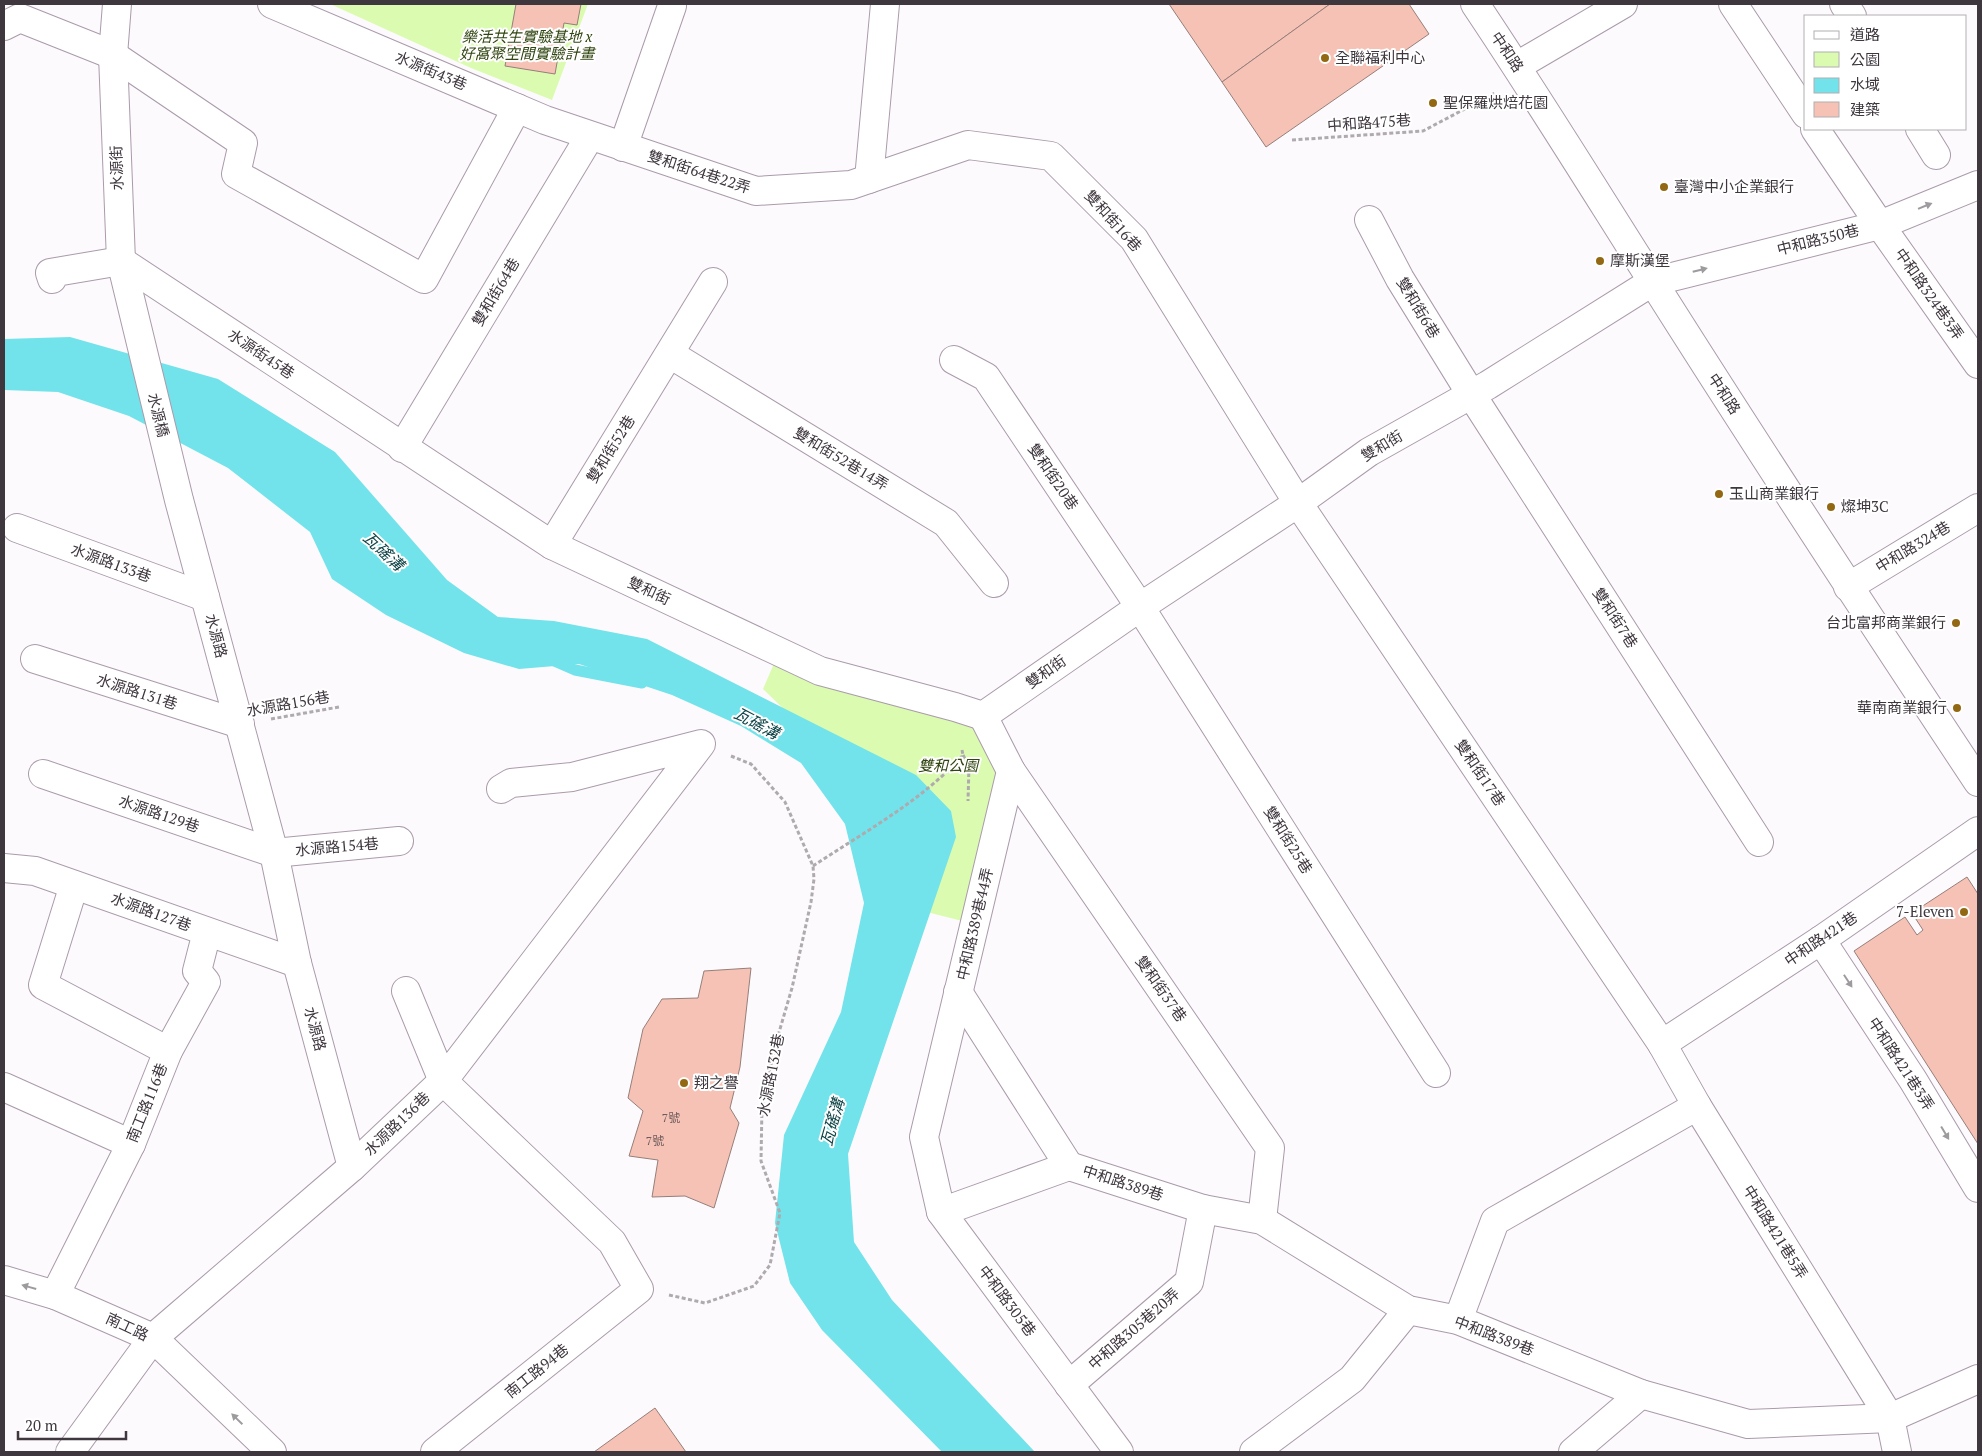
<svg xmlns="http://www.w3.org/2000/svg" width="1982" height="1456" font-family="'PT Serif','Noto Sans TC',serif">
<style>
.green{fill:#dbfbb1}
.water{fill:#72e3ea}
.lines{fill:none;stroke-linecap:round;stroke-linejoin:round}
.stream{stroke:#72e3ea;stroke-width:11}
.building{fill:#f6c2b5;stroke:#957f7a}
.minor-casing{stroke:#aa9bab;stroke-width:30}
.major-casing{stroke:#aa9bab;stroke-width:30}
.path{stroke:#aeaaae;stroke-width:3;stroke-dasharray:4 2.5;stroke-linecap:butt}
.minor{stroke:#fff;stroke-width:28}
.major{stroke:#fff;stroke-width:28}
.oneway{fill:#9e9b9e}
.poi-dot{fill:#936812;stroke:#fff;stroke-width:2}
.labels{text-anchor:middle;stroke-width:4;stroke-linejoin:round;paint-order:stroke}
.number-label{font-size:12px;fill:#6c5a5c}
.park-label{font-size:15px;font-style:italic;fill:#314510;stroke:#fff}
.street-label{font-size:15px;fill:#3e373e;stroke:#fff}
.poi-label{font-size:15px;fill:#3e373e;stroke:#fff;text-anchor:start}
.water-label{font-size:16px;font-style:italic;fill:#0f4447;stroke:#fff}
</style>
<rect width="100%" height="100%" fill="#fdfafd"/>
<g class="green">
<polygon points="330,4 588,4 552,100 471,68"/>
<polygon points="779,652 990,716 1011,771 974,924 915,909 790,715 763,689"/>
</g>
<polygon class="water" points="70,337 218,379 335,452 447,580 498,617 554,621 647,639 916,775 951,811 956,837 848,1154 854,1242 892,1300 1035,1452 942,1452 822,1330 790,1283 775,1223 784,1135 841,1012 864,903 845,824 801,763 741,726 672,695 579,664 519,669 464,653 386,615 332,579 310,532 228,468 129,416 58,392 4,390 4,339"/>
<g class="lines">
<polyline class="stream" points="552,660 575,670 642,683"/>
</g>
<g class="building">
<polygon points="516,4 581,4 577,25 564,23 555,74 505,66"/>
<polygon points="1169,4 1330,4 1222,82"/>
<polygon points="1330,4 1409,4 1429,34 1266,147 1222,82"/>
<polygon points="1967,877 1978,894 1978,1144 1854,951 1905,917 1917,935 1923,930 1912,913"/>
<polygon points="751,968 740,1067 730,1108 739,1123 714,1208 685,1196 652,1197 658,1160 629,1156 643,1111 628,1098 643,1029 662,999 698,998 704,971"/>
<polygon points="655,1408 686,1452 594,1452"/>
</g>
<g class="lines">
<g class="minor-casing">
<g id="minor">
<polyline points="272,4 545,120 756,191 851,185 968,145 1051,156 1134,239 1298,503 1662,1044 1697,1106 1890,1418 1897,1452"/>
<polyline points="1733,4 1806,114"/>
<polyline points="1844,4 1852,16"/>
<polyline points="4,26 20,18 113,55 243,143 236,174 424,279 517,108"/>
<polyline points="1517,66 1623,4"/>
<polyline points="1815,129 1880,225 1978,364"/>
<polyline points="1920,129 1936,155"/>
<polyline points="623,147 672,6"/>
<polyline points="869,179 885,4"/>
<polyline points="1369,220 1400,279 1471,394 1759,842"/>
<polyline points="52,279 50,273 121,261 552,545 820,671 955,707 983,716 1140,607 1298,503 1369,452 1488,385 1652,282 1880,225 1978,185"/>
<polyline points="670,354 946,523 994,583"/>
<polyline points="954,360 986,377 1140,607 1436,1073"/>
<polyline points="402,448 590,136"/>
<polyline points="17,528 205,597"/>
<polyline points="552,545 713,282"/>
<polyline points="1848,587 1978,508"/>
<polyline points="35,659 240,724"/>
<polyline points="983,716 1011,771 924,1137 941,1212 1119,1452"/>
<polyline points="1011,771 1270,1148 1262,1220"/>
<polyline points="43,774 274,853 399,841"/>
<polyline points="4,868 35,871 297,963"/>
<polyline points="1821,940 1913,1080 1978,1188"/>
<polyline points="406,991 443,1081 701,744 572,777 511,783 501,789"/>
<polyline points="958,992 1069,1166"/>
<polyline points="1662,1044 1821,940 1978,831"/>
<polyline points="168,1051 206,982 197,971 207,932"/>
<polyline points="4,1087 131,1144"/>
<polyline points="352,1167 443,1081 612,1242 639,1289 435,1452"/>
<polyline points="941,1212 1069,1166 1203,1209 1262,1220 1408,1310 1458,1320 1641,1394 1748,1424 1890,1418 1978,1379"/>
<polyline points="4,1280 55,1295 153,1338 272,1452"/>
<polyline points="55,1295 131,1144 168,1051 43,985 74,885"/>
<polyline points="1458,1320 1495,1221 1697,1106"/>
<polyline points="1069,1385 1189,1282 1203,1209"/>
<polyline points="70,1452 153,1338 352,1167 297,963 274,853 179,500 121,261 113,55 117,4"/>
<polyline points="1254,1452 1352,1379 1408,1310"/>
<polyline points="1573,1452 1641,1394"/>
</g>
</g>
<g class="major-casing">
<path id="major" d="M1475,4C1536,95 1594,189 1653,282C1759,450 1868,616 1978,782"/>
</g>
<g class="path">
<polyline points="1292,140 1423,131 1495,93"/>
<polyline points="271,719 339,707"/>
<polyline points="963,755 969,766 968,801"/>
<path d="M813,866C864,832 922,801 963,755L962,750"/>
<polyline points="669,1295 705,1303 754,1286 770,1265 780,1213 761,1161 762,1106 775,1046 792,988 811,902 814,879 813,866 785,802 751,764 731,756"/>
</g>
<use href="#minor" class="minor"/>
<use href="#major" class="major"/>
</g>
<defs><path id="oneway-solid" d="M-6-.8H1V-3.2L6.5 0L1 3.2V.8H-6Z" transform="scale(1.25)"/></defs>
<g class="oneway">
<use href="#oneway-solid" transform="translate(1925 206) rotate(-22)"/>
<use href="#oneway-solid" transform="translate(1700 270) rotate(-14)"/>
<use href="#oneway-solid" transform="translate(1848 981) rotate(57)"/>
<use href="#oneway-solid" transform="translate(1945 1133) rotate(59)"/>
<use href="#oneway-solid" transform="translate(29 1287) rotate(-164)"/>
<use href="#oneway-solid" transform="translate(237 1419) rotate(-136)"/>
</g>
<g class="poi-dot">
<circle cx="1325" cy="58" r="5"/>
<circle cx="1433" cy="103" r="5"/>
<circle cx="1664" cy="187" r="5"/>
<circle cx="1600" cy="261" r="5"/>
<circle cx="1719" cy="494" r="5"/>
<circle cx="1831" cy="507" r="5"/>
<circle cx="1956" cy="623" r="5"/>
<circle cx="1957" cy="708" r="5"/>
<circle cx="1964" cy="912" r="5"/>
<circle cx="684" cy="1083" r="5"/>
</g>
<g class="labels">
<g class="number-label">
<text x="671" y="1122">7號</text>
<text x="655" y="1145">7號</text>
</g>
<g class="park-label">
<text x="527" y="42">樂活共生實驗基地 x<tspan x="527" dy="17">好窩聚空間實驗計畫</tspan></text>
<text x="948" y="771">雙和公園</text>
</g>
<g class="street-label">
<text transform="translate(1507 52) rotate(56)" y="5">中和路</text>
<text transform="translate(431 71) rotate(23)" y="5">水源街43巷</text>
<text transform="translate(1369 123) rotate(-4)" y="5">中和路475巷</text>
<text transform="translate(117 168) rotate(-92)" y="5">水源街</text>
<text transform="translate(699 172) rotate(18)" y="5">雙和街64巷22弄</text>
<text transform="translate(1113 221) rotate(48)" y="5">雙和街16巷</text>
<text transform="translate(1818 240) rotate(-14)" y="5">中和路350巷</text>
<text transform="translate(496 292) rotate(-59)" y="5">雙和街64巷</text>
<text transform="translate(1929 294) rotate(55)" y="5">中和路324巷3弄</text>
<text transform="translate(1418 308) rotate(59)" y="5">雙和街6巷</text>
<text transform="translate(261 354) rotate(34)" y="5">水源街45巷</text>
<text transform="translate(1724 394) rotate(57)" y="5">中和路</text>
<text transform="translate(158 415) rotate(76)" y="5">水源橋</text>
<text transform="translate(1382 446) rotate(-31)" y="5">雙和街</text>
<text transform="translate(611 449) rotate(-58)" y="5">雙和街52巷</text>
<text transform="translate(841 459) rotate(31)" y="5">雙和街52巷14弄</text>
<text transform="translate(1053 477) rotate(56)" y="5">雙和街20巷</text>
<text transform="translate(1913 547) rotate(-31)" y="5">中和路324巷</text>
<text transform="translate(111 563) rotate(20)" y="5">水源路133巷</text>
<text transform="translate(649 591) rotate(25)" y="5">雙和街</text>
<text transform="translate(1615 618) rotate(57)" y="5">雙和街7巷</text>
<text transform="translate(216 636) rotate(75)" y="5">水源路</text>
<text transform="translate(1046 672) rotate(-35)" y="5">雙和街</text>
<text transform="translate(137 692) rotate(18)" y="5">水源路131巷</text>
<text transform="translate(288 704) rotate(-10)" y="5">水源路156巷</text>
<text transform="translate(1480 773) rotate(56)" y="5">雙和街17巷</text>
<text transform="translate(159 814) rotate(19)" y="5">水源路129巷</text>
<text transform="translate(1288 840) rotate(58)" y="5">雙和街25巷</text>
<text transform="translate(337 847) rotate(-5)" y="5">水源路154巷</text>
<text transform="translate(151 912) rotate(20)" y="5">水源路127巷</text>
<text transform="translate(975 924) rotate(-77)" y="5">中和路389巷44弄</text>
<text transform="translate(1821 939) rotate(-34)" y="5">中和路421巷</text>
<text transform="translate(1161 989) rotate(55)" y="5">雙和街37巷</text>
<text transform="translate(315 1029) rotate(75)" y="5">水源路</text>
<text transform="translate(1901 1064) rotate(57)" y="5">中和路421巷3弄</text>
<text transform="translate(771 1075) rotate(-79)" y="5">水源路132巷</text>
<text transform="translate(147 1103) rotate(-68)" y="5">南工路116巷</text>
<text transform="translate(397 1124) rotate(-44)" y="5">水源路136巷</text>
<text transform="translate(1123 1183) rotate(18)" y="5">中和路389巷</text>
<text transform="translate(1775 1232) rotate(58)" y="5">中和路421巷5弄</text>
<text transform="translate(1007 1301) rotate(53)" y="5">中和路305巷</text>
<text transform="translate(127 1327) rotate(25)" y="5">南工路</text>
<text transform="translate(1134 1329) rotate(-41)" y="5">中和路305巷20弄</text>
<text transform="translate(1494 1336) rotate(21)" y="5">中和路389巷</text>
<text transform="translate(537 1371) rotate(-39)" y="5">南工路94巷</text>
</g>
<g class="poi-label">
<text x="1335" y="63">全聯福利中心</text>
<text x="1443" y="108">聖保羅烘焙花園</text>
<text x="1674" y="192">臺灣中小企業銀行</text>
<text x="1610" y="266">摩斯漢堡</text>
<text x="1729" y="499">玉山商業銀行</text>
<text x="1841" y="512">燦坤3C</text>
<text x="1946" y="628" text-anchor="end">台北富邦商業銀行</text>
<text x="1947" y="713" text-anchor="end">華南商業銀行</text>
<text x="1954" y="917" text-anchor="end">7-Eleven</text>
<text x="694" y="1088">翔之譽</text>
</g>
<g class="water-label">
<text transform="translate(384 551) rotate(43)" y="6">瓦磘溝</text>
<text transform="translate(757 723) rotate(28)" y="6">瓦磘溝</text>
<text transform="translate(832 1122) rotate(-74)" y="6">瓦磘溝</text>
</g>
</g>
<rect width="1982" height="1456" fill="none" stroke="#3e373e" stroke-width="10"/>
<rect x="1804" y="15" width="162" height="115" fill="#ffffff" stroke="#b2afb2"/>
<rect x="1814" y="31" width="25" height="8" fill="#ffffff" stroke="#b2afb2"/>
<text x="1850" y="40" font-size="15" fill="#3e373e">道路</text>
<rect x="1814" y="52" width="25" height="15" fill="#dbfbb1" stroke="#b2afb2"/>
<text x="1850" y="65" font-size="15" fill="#3e373e">公園</text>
<rect x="1814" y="78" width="25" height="15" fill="#72e3ea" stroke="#b2afb2"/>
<text x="1850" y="90" font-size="15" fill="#3e373e">水域</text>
<rect x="1814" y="102" width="25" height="15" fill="#f6c2b5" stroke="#b2afb2"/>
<text x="1850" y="115" font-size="15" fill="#3e373e">建築</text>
<path d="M18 1431v8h108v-8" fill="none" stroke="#3e373e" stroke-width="2.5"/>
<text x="25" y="1431" font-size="15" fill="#3e373e" stroke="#ffffff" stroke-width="4" paint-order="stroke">20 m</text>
</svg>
